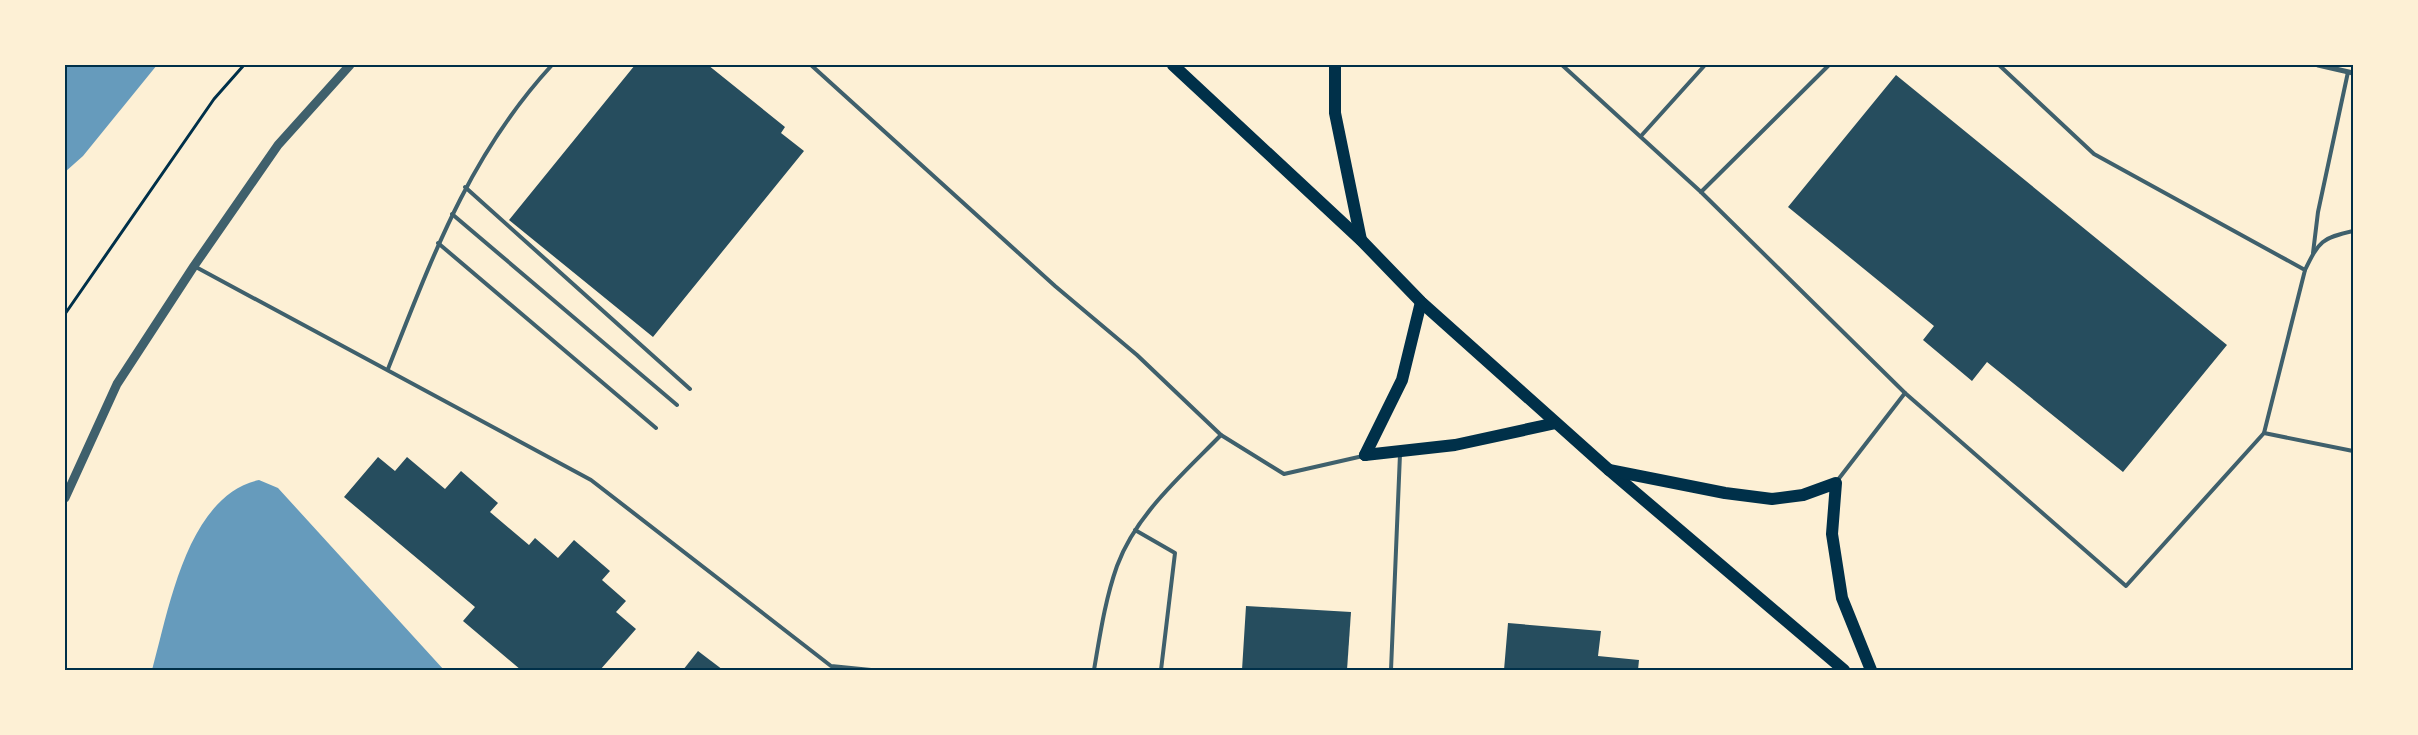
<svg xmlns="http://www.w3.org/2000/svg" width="2418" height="735" font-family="'Golos Text',sans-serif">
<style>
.water{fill:#669bbc}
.building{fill:#264d5e}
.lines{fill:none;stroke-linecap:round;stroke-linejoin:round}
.path{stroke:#003049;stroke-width:3}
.service{stroke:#3f606c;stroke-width:4}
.minor{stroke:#3f606c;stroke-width:5}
.tertiary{stroke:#3f606c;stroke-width:9}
.primary{stroke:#003049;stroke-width:12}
.neatline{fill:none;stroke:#003049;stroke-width:2}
</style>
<rect width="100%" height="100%" fill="#fdf0d5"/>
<g class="water">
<polygon points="65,65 157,65 83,156 65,172"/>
<path d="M259,480L278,488L444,670H152C169,609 187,496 259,480Z"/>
</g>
<g class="building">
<polygon points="635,65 708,65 785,127 781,133 804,151 653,337 509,220"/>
<polygon points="1896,75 2227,345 2123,472 1987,362 1972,381 1923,340 1934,326 1788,207"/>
<polygon points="378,457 395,471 407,457 445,489 461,471 498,503 490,512 529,545 535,538 558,558 574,540 610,571 602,580 626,601 616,612 636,629 600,670 521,670 463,621 475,607 344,497"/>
<polygon points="1246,606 1351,612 1347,670 1242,670"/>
<polygon points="1508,623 1601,631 1598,656 1639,660 1638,670 1504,670"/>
<polygon points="698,651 723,670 683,670"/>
</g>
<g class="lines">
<polyline class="path" points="65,314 214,99 244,65"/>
<g class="service">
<polyline points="811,65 1055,286 1137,355 1221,435 1284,474 1363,456"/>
<polyline points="1562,65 1701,192 1905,393"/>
<polyline points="1641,136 1705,65"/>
<polyline points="465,187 690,389"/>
<polyline points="1701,192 1829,65"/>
<polyline points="452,214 677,405"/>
<polyline points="438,243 656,428"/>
<polyline points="2313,253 2318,212 2348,72"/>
<polyline points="194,266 591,480 831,666 871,670"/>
<path d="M2305,270C2319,241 2322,238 2353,231"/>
<path d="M388,369C432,258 469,155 552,65"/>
<polyline points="2264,433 2353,451"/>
<polyline points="1837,481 1905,393 2126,586 2264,433 2305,270 2094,154 1999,65"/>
<polyline points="1135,530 1175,553 1161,670"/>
<path d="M1094,670C1100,635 1105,600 1117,566C1136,514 1183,474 1221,435"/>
<polyline points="1391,670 1400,454"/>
</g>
<polyline class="minor" points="2318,65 2353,73"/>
<polyline class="tertiary" points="65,498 117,384 194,266 278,145 350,65"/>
<g class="primary">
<polyline points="1173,65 1361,240 1421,302 1609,470 1844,670"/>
<polyline points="1335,65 1335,113 1361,240"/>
<polyline points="1365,455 1455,445 1556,423"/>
<polyline points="1365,455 1402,380 1421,302"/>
<polyline points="1609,470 1725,493 1772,499 1803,495 1836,483 1832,534 1842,598 1871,670"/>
</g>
</g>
<rect width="2418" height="735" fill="none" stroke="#fdf0d5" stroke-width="132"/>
<rect x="66" y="66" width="2286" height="603" class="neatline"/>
</svg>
